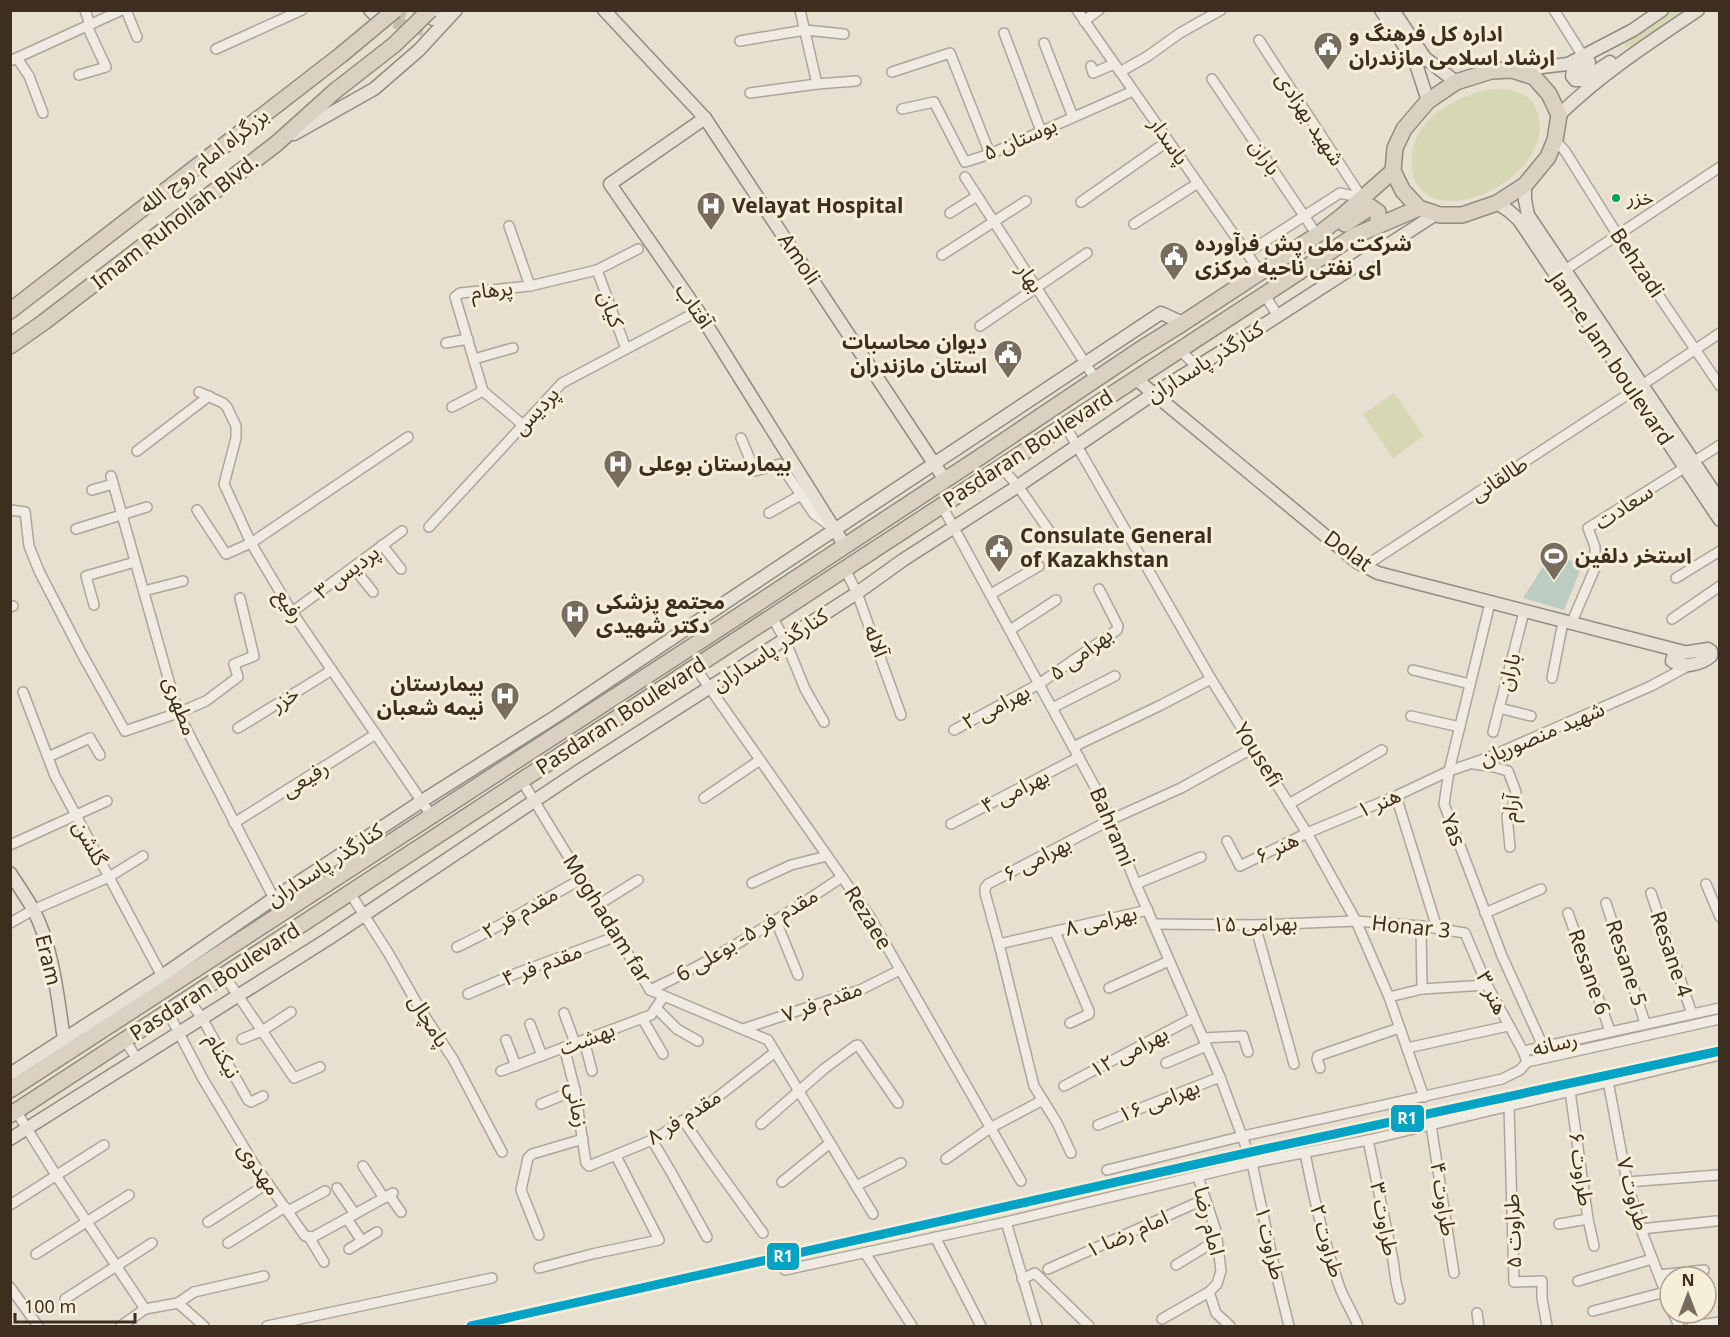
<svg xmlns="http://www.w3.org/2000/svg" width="1730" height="1337" font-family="Georgia,'Noto Sans Arabic',serif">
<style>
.green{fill:#d6d7b3}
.water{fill:#bcccc2}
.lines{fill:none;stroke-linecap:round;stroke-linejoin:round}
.major-tunnel{stroke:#c5bcae;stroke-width:12;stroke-dasharray:12 6;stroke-linecap:butt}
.minor-casing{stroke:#ada599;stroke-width:12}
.major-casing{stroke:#928b80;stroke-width:15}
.highway-casing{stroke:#928b80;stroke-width:18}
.minor{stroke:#efebe3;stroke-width:9}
.major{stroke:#e6e1d4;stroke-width:12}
.highway{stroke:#dad1c2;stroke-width:15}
.highway-bridge-casing{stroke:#928b80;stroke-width:18;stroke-linecap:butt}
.highway-bridge{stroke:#dad1c2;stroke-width:15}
.rail-1-casing{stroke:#f7eed8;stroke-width:14}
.rail-1{stroke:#03a3c5;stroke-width:9}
.bus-dot{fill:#00a651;stroke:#f7eed8;stroke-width:2}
.labels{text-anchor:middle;stroke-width:6;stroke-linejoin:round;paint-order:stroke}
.bus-label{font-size:20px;fill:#3d2e20;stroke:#f7eed8;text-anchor:start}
.poi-label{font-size:21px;font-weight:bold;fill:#3d2e20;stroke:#f7eed8;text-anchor:start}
.street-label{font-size:21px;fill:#3d2e20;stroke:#f7eed8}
.line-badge{stroke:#f7eed8;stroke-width:2}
.badge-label{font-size:16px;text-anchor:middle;font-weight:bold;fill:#fff}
</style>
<rect width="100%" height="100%" fill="#e7e0d1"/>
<g class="green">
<polygon points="1668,11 1691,11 1632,47 1624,47 1626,40"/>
<path d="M1490,89C1509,89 1528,90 1536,109C1563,171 1438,237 1414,178C1412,172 1412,165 1412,160C1412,118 1455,97 1490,89Z"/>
<polygon points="1394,393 1424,436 1393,458 1363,414"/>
</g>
<polygon class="water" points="1553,551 1582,566 1564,610 1523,598"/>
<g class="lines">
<g class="major-tunnel">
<polyline points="395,10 429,19"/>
<polyline points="377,17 413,28 424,30"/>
</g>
<g class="minor-casing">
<g id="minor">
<polyline points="85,10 90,25"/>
<polyline points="126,10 137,37"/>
<polyline points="800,10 817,84 856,81"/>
<polyline points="1077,10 1260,272"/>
<polyline points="1554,10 1583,56"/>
<polyline points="1084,21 1099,10"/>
<polyline points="1004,33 1041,131"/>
<polyline points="1259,40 1362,198"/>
<polyline points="740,41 805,30 844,34"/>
<polyline points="1044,43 1073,117"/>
<polyline points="216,49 302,10"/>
<polyline points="17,58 29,76 43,113"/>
<polyline points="10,61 122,10"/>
<polyline points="1091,66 1093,73 1114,64"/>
<polyline points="892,72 950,53 990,154"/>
<polyline points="1120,72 1148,56 1180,33 1221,10"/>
<polyline points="79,75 106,67 87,26"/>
<polyline points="1212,79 1317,235"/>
<polyline points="750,93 817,84"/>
<polyline points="902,109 934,102 965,162 990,154 1133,91"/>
<polyline points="1555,140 1565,151 1617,234 1720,386"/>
<polyline points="965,177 1096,380"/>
<polyline points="1081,202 1168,141"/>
<polyline points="950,213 977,196"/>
<polyline points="1134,224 1198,183"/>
<polyline points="509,226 530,286"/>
<polyline points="1247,253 1340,193 1362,198"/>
<polyline points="942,255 1026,201"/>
<polyline points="597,270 626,349"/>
<polyline points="1565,270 1720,167"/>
<polyline points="1264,294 1278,316"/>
<polyline points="980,326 1087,253"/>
<polyline points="446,343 468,339"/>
<polyline points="1180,350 1197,367"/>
<polyline points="474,359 513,348"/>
<polyline points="1642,385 1720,333"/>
<polyline points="199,392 223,403 227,407 236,426 236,438 224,484 251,543 292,612 431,815"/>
<polyline points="452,407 483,391"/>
<polyline points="523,425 483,391 455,297 460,293 530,286 597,270 638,249"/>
<polyline points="1065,425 1211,679 1307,833 1356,921 1389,997 1424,1097"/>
<polyline points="741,438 755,471 780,464 814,514 829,525"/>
<polyline points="137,451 209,396"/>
<polyline points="1693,462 1720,445"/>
<polyline points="1001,467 1018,486 1052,535"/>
<polyline points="111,476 178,713 282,914"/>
<polyline points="92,490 113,484"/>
<polyline points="942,506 1102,800 1136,884 1220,1077 1252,1163 1273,1261 1289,1326"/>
<polyline points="10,510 25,512 29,546 39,571 82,654 125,731 178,713 206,701 238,677 234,664 254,656 240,598"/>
<polyline points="197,510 226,554 251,543 408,437"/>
<polyline points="769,513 801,495"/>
<polyline points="429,527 562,383 698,311"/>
<polyline points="76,529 147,507"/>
<polyline points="382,545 401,569"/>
<polyline points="1365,566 1633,391"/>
<polyline points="353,567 373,592"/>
<polyline points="845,569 857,593 901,715"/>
<polyline points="1676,578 1720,551"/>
<polyline points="144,591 183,581"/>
<polyline points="991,594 1039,566"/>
<polyline points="1490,603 1449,771 1444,804 1502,956 1543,1046"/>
<polyline points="94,605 86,576 135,562"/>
<polyline points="10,607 13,606"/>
<polyline points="292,612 402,531"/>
<polyline points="772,617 785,640 805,689 824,722"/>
<polyline points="1672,619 1720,586"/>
<polyline points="1571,624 1595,568 1595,547 1588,528 1684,468"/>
<polyline points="1010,630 1056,600"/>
<polyline points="695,667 870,917 1021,1181"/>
<polyline points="1413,670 1470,684"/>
<polyline points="1552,678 1563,622"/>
<polyline points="23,692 55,776 164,980"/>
<polyline points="1052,708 1115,676"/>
<polyline points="1499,708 1531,716"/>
<polyline points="1411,716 1460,727"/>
<polyline points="238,728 332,670"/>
<polyline points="954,730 1039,684 1117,630 1118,626 1099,589"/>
<polyline points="1493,732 1524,612"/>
<polyline points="1073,747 1159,706 1211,679"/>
<polyline points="48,757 90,738 100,755"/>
<polyline points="1474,764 1494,767 1508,771 1516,792 1513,805 1507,816 1510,847"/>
<polyline points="522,781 650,990 768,1040 873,1214"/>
<polyline points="1396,796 1437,928"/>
<polyline points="704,798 760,760"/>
<polyline points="1289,804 1382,750"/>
<polyline points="234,823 376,734"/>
<polyline points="951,824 1079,757"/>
<polyline points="1227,841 1240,866 1307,833 1396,796 1449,771 1487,758 1651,686 1688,666"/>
<polyline points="10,845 107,801"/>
<polyline points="752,883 791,865 827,856"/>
<polyline points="1136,884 1201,857"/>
<polyline points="1706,884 1720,917"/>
<polyline points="350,893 389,954 420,1009 453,1059 502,1152"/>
<polyline points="1651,893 1692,1014"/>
<polyline points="1606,903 1645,1023"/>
<polyline points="598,905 638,880"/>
<polyline points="1485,913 1541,889"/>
<polyline points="1568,913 1610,1031"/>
<polyline points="776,921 798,975"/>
<polyline points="10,923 33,910 109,877 143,856"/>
<polyline points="1154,924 1255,925 1356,921 1421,926 1465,933 1487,985 1523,1051 1527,1062 1720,1019"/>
<polyline points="1255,925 1294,1064"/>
<polyline points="1421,926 1422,989"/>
<polyline points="1055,932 1089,1011 1089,1014 1070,1023"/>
<polyline points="999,944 1148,910"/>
<path d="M457,947C500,927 540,901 582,879"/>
<polyline points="224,975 294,1078 320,1067"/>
<polyline points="1109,988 1169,961"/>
<path d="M650,990C717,959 781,918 842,877"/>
<polyline points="468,994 512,975 617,936"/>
<polyline points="1389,997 1422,989 1487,985"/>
<polyline points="188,999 202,1018 248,1100 251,1102 263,1096"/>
<polyline points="656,1008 677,1029 698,1041"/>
<polyline points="168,1012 203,1079 254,1164 305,1236 313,1237 393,1193"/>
<polyline points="564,1013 575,1043"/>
<polyline points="642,1018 663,1054"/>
<polyline points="530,1024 542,1056"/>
<polyline points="743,1029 860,990 900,970"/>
<polyline points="1203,1038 1243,1036 1248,1052"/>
<polyline points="242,1039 262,1031 291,1012"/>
<polyline points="125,1040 137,1059"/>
<polyline points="506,1040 516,1066"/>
<polyline points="584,1040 592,1071"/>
<polyline points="564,1047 575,1090 586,1163 589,1166 652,1140 701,1110 775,1052"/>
<polyline points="1407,1048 1508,1026"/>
<polyline points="1523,1051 1720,1008"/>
<polyline points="1166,1063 1206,1046"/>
<polyline points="1320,1068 1317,1059 1318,1056 1399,1028"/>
<polyline points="501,1071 651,1015 664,996"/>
<polyline points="1608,1081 1627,1182 1642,1232 1670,1304"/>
<polyline points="1064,1086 1193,1018"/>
<polyline points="1570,1091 1588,1219 1594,1246"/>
<polyline points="541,1104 575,1090"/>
<polyline points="1509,1106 1514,1282 1542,1281 1542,1298 1547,1326"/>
<polyline points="16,1111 59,1180 145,1309 178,1303 204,1326"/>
<polyline points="683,1120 709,1158 763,1233"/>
<polyline points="761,1124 824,1069 855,1046 858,1045 898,1103"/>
<polyline points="1098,1125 1220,1077"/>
<polyline points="1431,1125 1454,1273"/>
<polyline points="652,1140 671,1172 707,1237"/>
<polyline points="1368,1140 1393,1260 1396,1282 1400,1299"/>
<polyline points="1071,1153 1057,1123 1034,1086 999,944 985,893 985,888 988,884 1110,820 1181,788 1253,748"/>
<path d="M1305,1153C1314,1199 1324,1244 1340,1288C1345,1301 1353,1313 1358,1326"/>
<polyline points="946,1159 990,1128 1043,1100"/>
<polyline points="363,1166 384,1198"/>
<polyline points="1107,1170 1243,1136 1502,1079 1520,1070 1528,1061"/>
<polyline points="1198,1177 1216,1231 1221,1271 1217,1284 1209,1292 1216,1313 1230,1326"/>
<polyline points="782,1182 830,1143"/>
<polyline points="1627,1182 1718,1175"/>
<polyline points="856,1186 901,1163"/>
<polyline points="337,1188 355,1214"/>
<polyline points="389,1195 401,1212"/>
<polyline points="10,1205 104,1145"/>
<polyline points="288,1211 325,1191"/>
<polyline points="347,1219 362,1241"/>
<polyline points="208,1222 268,1183"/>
<polyline points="1006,1222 1037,1326"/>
<polyline points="1559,1224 1588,1219"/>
<polyline points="1641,1229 1716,1221"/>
<polyline points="539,1235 521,1190 528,1158 532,1154 583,1139"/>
<polyline points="309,1237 324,1262"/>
<polyline points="935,1237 981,1326"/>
<polyline points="228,1243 285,1207"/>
<polyline points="349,1249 377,1232"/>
<polyline points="865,1253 912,1326"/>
<polyline points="36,1254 129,1195"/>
<polyline points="1176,1265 1217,1240"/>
<polyline points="539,1268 592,1254 659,1240 616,1156"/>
<polyline points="1048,1269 1205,1199"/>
<polyline points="785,1270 1006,1222 1252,1163 1368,1140 1720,1055"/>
<polyline points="1659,1275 1704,1270"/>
<polyline points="1022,1279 1035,1273 1089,1326"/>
<polyline points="1578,1281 1652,1259"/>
<polyline points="10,1287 38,1326"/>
<polyline points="65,1299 152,1243"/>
<polyline points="178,1303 194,1292 264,1276"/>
<polyline points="1593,1311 1665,1292"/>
<polyline points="1477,1313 1479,1326"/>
<polyline points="1673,1313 1679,1326"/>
<polyline points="1162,1319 1209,1292"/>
<polyline points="121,1326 145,1309"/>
<polyline points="267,1326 492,1278"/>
<polyline points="1692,1326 1720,1322"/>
</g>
</g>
<g class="major-casing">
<g id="major">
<polyline points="370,10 375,15"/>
<polyline points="604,10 705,118 945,480"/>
<polyline points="1381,10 1416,64 1428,101"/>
<polyline points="1393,10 1425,58 1456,82"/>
<polyline points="433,19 442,18 452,13"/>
<polyline points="1589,62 1573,71 1572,76 1575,80 1582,80 1610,62"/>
<polyline points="1516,70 1568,64 1633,30 1662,10"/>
<path d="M1559,115C1601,74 1649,43 1698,10"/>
<polyline points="705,118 610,184 698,311 845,546"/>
<polyline points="294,134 374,89 419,50 456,10"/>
<polyline points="1525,185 1525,200 1528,215 1720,501"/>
<polyline points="1497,203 1509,211 1519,220 1720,520"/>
<polyline points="1136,379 1357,562 1378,573 1684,652"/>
<path d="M1708,649L1711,651V656C1702,664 1682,669 1672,661L1673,657L1676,654Z"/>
<path d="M10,873C18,885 26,897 33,909C54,949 58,1002 65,1046"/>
<polyline points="10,1074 162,976 273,899 422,801 558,715 735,596 1161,313 1183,323"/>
<polyline points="10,1139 328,939 579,771 857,593 903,560 1018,486 1153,394 1245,337 1436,214"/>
</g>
</g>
<g class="highway-casing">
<g id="highway">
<polygon points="1512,70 1534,77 1549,94 1559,115 1555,140 1548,157 1525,185 1497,203 1462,215 1440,215 1419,208 1403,191 1393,171 1395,148 1404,129 1428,101 1456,82 1491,71"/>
<polyline points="1345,224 1371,207 1378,212 1378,225"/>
<polyline points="10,311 341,55"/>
<polyline points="10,346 44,322 276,144 335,91"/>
<polyline points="10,1090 708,636 974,461 1141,349 1183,323 1320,233 1342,216 1393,171"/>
<polyline points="10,1115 1354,236 1419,208"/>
</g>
</g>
<use href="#minor" class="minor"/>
<use href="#major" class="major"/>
<use href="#highway" class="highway"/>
<g class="highway-bridge-casing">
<g id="highway-bridge">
<polyline points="341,55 395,10"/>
<polyline points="335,91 394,45 430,10"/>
</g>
</g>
<use href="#highway-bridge" class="highway-bridge"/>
<g class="rail-1-casing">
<polyline id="rail-1" points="471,1326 1251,1152 1720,1051"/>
</g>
<use href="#rail-1" class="rail-1"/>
</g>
<defs>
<g id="civic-pin" transform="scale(1.5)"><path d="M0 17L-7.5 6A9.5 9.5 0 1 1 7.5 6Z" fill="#786c5e" stroke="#f7eed8"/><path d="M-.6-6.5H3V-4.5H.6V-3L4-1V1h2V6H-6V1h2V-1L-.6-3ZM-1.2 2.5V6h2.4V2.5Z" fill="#fff"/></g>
<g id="hospital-pin" transform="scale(1.5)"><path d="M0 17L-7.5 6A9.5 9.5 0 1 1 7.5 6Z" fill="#786c5e" stroke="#f7eed8"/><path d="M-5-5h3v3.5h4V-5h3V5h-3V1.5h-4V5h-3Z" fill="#fff"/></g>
<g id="stadium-pin" transform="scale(1.5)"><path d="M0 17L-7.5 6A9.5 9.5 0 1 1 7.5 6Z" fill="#786c5e" stroke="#f7eed8"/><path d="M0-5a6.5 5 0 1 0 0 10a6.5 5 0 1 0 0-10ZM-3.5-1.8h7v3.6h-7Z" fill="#fff"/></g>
</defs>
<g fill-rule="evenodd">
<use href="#civic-pin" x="1328" y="46"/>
<use href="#hospital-pin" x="711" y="206"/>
<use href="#civic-pin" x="1174" y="256"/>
<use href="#civic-pin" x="1008" y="354"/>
<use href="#hospital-pin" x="618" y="464"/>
<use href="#civic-pin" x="999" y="548"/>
<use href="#stadium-pin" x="1554" y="556"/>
<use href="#hospital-pin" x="575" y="614"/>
<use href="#hospital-pin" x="505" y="696"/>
</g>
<circle class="bus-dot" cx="1616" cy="198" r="5"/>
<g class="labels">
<g class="bus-label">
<text x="1627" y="205">خزر</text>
</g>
<g class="poi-label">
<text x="1349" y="41">اداره کل فرهنگ و<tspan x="1349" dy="24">ارشاد اسلامی مازندران</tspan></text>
<text x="732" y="213">Velayat Hospital</text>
<text x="1195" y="251">شرکت ملی پش فرآورده<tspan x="1195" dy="24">ای نفتی ناحیه مرکزی</tspan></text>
<text x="987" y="349" text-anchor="end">دیوان محاسبات<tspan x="987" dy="24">استان مازندران</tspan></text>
<text x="639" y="471">بیمارستان بوعلی</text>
<text x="1020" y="543">Consulate General<tspan x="1020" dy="24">of Kazakhstan</tspan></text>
<text x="1575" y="563">استخر دلفین</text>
<text x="596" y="609">مجتمع پزشکی<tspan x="596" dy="24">دکتر شهیدی</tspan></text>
<text x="484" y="691" text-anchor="end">بیمارستان<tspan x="484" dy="24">نیمه شعبان</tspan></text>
</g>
<g class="street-label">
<text transform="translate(1310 119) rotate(57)" y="7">شهید بهزادی</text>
<text transform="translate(1020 139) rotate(-23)" y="7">بوستان ۵</text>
<text transform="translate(1169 141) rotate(55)" y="7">پاسدار</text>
<text transform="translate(1265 157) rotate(56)" y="7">باران</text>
<text transform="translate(204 161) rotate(-38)" y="7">بزرگراه امام روح الله</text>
<text transform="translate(175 222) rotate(-38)" y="7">Imam Ruhollah Blvd.</text>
<text transform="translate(799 259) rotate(56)" y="7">Amoli</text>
<text transform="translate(1637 263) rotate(56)" y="7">Behzadi</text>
<text transform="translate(1030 278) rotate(57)" y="7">بهار</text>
<text transform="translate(492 290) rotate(-6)" y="7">پرهام</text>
<text transform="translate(694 306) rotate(56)" y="7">آفتاب</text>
<text transform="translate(611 309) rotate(70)" y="7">کیان</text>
<text transform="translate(1611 359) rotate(56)" y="7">Jam-e Jam boulevard</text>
<text transform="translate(1205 362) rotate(-32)" y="7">کنارگذر پاسداران</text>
<text transform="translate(536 411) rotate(-47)" y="7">پردیس</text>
<text transform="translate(1028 449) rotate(-33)" y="7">Pasdaran Boulevard</text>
<text transform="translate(1499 479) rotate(-33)" y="7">طالقانی</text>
<text transform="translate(1624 507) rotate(-33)" y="7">سعادت</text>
<text transform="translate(1348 551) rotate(36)" y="7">Dolat</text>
<text transform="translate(347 572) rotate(-37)" y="7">پردیس ۳</text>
<text transform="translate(290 606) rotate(58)" y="7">رفیع</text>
<text transform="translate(876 641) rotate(69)" y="7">آلاله</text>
<text transform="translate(770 650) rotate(-33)" y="7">کنارگذر پاسداران</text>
<text transform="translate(1081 654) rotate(-37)" y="7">بهرامی ۵</text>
<text transform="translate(1509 672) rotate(-75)" y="7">باران</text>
<text transform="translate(285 699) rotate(-32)" y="7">خزر</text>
<text transform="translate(180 706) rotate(70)" y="7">مطهری</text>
<text transform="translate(996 707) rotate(-28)" y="7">بهرامی ۲</text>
<text transform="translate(621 716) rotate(-33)" y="7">Pasdaran Boulevard</text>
<text transform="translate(1542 734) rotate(-23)" y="7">شهید منصوریان</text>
<text transform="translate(1258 755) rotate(58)" y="7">Yousefi</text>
<text transform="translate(305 779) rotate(-32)" y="7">رفیعی</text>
<text transform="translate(1015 791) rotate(-27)" y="7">بهرامی ۴</text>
<text transform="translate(1379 803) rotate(-23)" y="7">هنر ۱</text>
<text transform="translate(1511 808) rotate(-83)" y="7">آرام</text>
<text transform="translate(1112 827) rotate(67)" y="7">Bahrami</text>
<text transform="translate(1453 830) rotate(69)" y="7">Yas</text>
<text transform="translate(90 843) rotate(61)" y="7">گلشن</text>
<text transform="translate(1277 848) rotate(-26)" y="7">هنر ۶</text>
<text transform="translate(1037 859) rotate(-28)" y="7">بهرامی ۶</text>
<text transform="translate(325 865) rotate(-33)" y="7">کنارگذر پاسداران</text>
<text transform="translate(520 913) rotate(-30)" y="7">مقدم فر ۲</text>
<text transform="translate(868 918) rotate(58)" y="7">Rezaee</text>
<text transform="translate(607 919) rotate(58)" y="7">Moghadam far</text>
<text transform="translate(1101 921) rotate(-13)" y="7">بهرامی ۸</text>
<text transform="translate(1255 924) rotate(-1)" y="7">بهرامی ۱۵</text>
<text transform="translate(1411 927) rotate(6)" y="7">Honar 3</text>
<text transform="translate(747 935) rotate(-31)" y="7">مقدم فر ۵- بوعلی 6</text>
<text transform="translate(1671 954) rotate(71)" y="7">Resane 4</text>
<text transform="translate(48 960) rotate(76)" y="7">Eram</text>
<text transform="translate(1626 963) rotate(72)" y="7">Resane 5</text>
<text transform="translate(542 965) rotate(-21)" y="7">مقدم فر ۴</text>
<text transform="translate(1589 972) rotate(71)" y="7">Resane 6</text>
<text transform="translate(215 982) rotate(-33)" y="7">Pasdaran Boulevard</text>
<text transform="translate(1492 993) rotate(64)" y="7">هنر ۳</text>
<text transform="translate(822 1002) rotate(-20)" y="7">مقدم فر ۷</text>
<text transform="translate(429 1021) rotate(58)" y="7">پامچال</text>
<text transform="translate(587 1039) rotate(-21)" y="7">بهشت</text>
<text transform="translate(1555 1044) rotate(-14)" y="7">رسانه</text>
<text transform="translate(1129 1052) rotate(-28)" y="7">بهرامی ۱۲</text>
<text transform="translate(223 1056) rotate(61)" y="7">نیکنام</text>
<text transform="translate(1159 1101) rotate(-21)" y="7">بهرامی ۱۶</text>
<text transform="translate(577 1105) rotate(79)" y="7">زمانی</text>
<text transform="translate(684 1117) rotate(-33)" y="7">مقدم فر ۸</text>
<text transform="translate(259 1169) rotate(56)" y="7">مهدوی</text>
<text transform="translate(1581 1169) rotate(82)" y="7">طراوت ۶</text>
<text transform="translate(1633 1194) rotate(75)" y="7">طراوت ۷</text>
<text transform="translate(1443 1199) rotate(81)" y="7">طراوت ۴</text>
<text transform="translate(1384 1219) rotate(79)" y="7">طراوت ۳</text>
<text transform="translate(1209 1221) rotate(76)" y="7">امام رضا</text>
<text transform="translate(1513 1231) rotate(-92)" y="7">طراوت ۵</text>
<text transform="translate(1127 1234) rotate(-24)" y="7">امام رضا ۱</text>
<text transform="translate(1327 1241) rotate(74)" y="7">طراوت ۲</text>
<text transform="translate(1270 1243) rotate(77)" y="7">طراوت ۱</text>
</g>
</g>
<g class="line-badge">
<rect x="1390" y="1104" width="35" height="29" rx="6" fill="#03a3c5"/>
<rect x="766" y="1242" width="34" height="29" rx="6" fill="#03a3c5"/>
</g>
<g class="badge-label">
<text x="1407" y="1124">R1</text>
<text x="783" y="1262">R1</text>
</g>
<rect width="1730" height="1337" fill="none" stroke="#3d2e20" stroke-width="24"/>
<g transform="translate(1688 1295)"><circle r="28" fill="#f7eed8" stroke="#ada18e" stroke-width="1.5"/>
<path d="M0-4.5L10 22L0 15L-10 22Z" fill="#786c5e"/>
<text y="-9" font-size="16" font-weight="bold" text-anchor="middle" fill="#3d2e20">N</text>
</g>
<path d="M15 1313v9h120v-9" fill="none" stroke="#3d2e20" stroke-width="3"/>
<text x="24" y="1313" font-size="18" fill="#3d2e20" stroke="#f7eed8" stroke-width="4.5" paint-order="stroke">100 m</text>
</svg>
